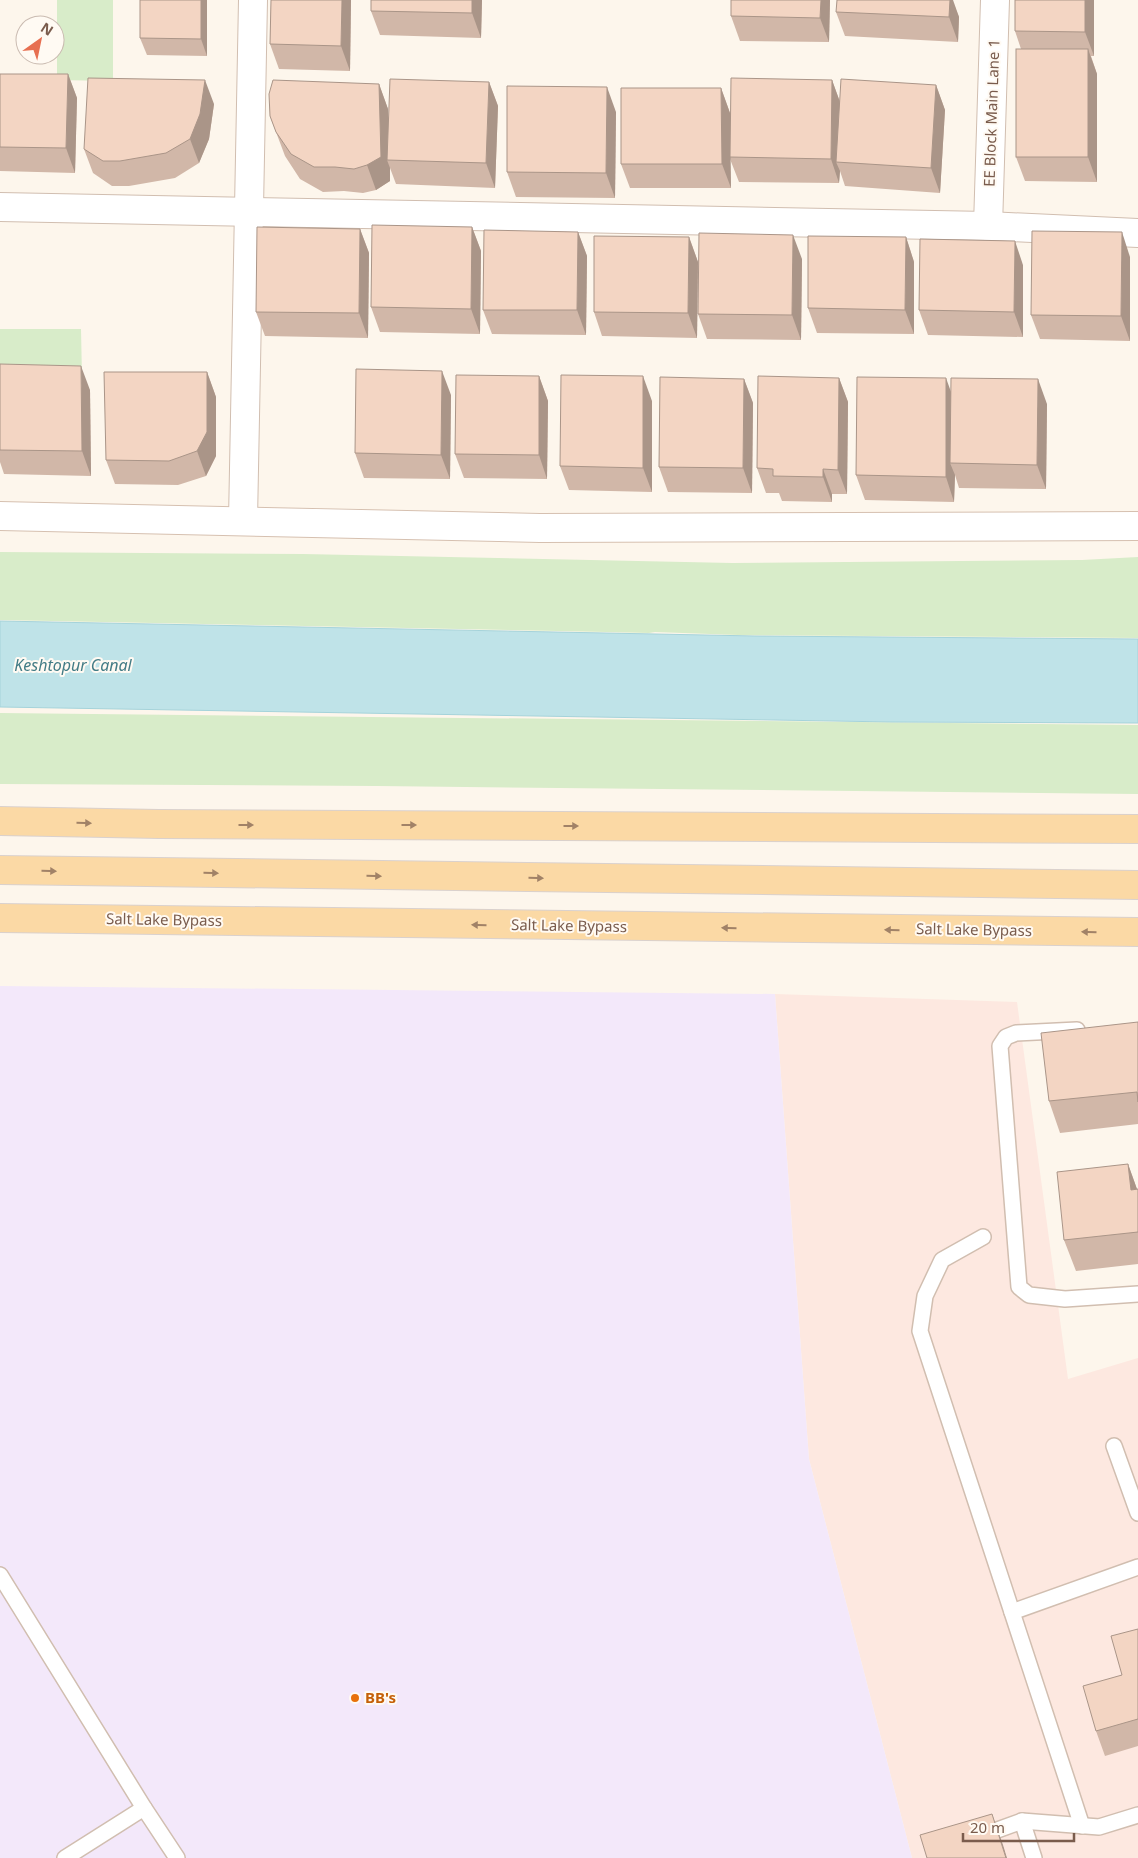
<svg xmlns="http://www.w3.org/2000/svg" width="1138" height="1858" font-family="'Noto Sans',sans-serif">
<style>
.commercial{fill:#fde8e0}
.education{fill:#f3e8fa}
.green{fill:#d8ecc9}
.water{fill:#bfe3e8;stroke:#a5d3da}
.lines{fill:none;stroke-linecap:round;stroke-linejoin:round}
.lane-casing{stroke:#d1beb0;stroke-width:18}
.street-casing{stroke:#d1beb0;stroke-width:30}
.secondary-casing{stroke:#d6c0b0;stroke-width:30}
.primary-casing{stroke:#dad1cd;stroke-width:30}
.lane{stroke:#fff;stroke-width:15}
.street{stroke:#fff;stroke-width:28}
.secondary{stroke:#fff;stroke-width:28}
.primary{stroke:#fbd9a5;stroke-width:28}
.wall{fill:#d1b7a8}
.shaded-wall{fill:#aa9588}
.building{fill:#f3d5c3;stroke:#aa9588}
.oneway{fill:#a18267}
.food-dot{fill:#e8710a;stroke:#fffaf3;stroke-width:2}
.labels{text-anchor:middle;stroke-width:4;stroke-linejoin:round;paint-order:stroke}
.street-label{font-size:15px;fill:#7a5c4d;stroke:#fffaf3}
.food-label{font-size:15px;font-weight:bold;fill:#c56008;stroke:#fffaf3;text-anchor:start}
.water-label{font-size:16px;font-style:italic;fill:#437c86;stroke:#fffaf3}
</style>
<rect width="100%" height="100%" fill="#fdf6ec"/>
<polygon class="commercial" points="775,994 1017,1002 1068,1379 1138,1358 1138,1858 912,1858 809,1459"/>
<polygon class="education" points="0,986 775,994 809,1459 912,1858 0,1858"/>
<g class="green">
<polygon points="57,0 113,0 113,81 57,80"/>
<polygon points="0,329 81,329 82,378 0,378"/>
<polygon points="0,552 303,554 732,563 1082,560 1138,557 1138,638 738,635 655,632 649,633 606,632 0,620"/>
<polygon points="0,713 1138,725 1138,794 377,786 0,784"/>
</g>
<polygon class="water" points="0,621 755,636 1138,639 1138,723 892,722 0,707"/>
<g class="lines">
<g class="lane-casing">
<g id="lane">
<polyline points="1077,1030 1016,1033 1006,1037 1000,1046 1019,1287 1029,1295 1065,1299 1138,1294"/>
<polyline points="983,1237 942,1260 925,1296 920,1331 1082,1826"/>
<polyline points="1114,1446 1138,1513"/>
<polyline points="0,1575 144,1808 177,1858"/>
<polyline points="1012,1612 1138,1567"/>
<polyline points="1022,1821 1034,1858"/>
<polyline points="978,1837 1022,1821 1099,1827 1138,1815"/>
<polyline points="65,1858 144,1808"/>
</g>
</g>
<g class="street-casing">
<g id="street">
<polyline points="0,207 988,226 1138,233"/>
<polyline points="988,226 995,0"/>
<polyline points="243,521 253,0"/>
</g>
</g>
<g class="secondary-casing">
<polyline id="secondary" points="0,516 540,528 1138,526"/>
</g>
<g class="primary-casing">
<g id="primary">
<polyline points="0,821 159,824 1138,829"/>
<polyline points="0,870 1138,885"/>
<polyline points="0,918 1138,932"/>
</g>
</g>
<use href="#lane" class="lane"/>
<use href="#street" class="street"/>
<use href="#secondary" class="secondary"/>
<use href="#primary" class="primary"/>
</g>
<g class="wall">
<polygon points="140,0 207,0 207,56 147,55 140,38"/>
<polygon points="271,0 351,0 350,71 279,69 270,44"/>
<polygon points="371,0 482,0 481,38 380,35 371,11"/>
<polygon points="830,0 829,42 740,41 731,16"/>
<polygon points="1015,0 1094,0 1094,56 1091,56 1097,74 1097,182 1025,181 1016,157 1021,49 1015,31"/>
<polygon points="953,2 959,17 958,42 845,36 836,12"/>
<polygon points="0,74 68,74 77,98 75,173 0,171"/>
<polygon points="832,80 840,102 936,85 945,110 940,193 845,186 840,171 839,183 739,182 730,159 731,188 630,188 621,164 721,88 730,113"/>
<polygon points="489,82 498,106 495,188 396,184 390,168 390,181 376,190 363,193 344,191 323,192 300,179 285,156 270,116 379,84 388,109 388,117"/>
<polygon points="214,104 209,139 199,163 175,178 129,186 112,186 93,173 84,149"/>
<polygon points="616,112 615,198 516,197 507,172"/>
<polygon points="472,227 481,251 480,334 380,332 371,307"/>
<polygon points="360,229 369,253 368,338 265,336 256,312"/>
<polygon points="578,232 587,256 586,335 492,334 483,310"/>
<polygon points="689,237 698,262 697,338 602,336 594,312"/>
<polygon points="906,237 914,262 914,334 817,333 808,308"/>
<polygon points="1130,257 1130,341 1040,339 1031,315"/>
<polygon points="802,259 801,340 707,339 698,314"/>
<polygon points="1023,265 1023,337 928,335 919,310"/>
<polygon points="0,364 90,390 91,476 4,474 0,462"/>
<polygon points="207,372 216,397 216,456 206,476 178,485 115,484 106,460"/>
<polygon points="539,376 548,401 547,479 464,478 455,454"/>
<polygon points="839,378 848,402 847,494 832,494 832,502 782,501 779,493 766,493 757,468"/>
<polygon points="744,379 753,403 752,493 668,492 659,467"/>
<polygon points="451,395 450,479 364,478 355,453"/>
<polygon points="652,401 652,492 569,490 560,466"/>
<polygon points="1047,404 1046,489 959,488 955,475 954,502 865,500 856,475"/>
<polygon points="1138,1022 1138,1124 1060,1133 1049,1101"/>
<polygon points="1128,1164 1137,1189 1138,1189 1138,1264 1076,1271 1064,1240"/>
<polygon points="1138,1629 1138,1746 1105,1756 1096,1731 1122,1675"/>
</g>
<g class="shaded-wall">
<polygon points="201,0 207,0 207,56 201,39"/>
<polygon points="342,0 351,0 350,71 341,46"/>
<polygon points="472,0 482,0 481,38 472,13"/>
<polygon points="821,0 830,0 829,42 820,18"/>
<polygon points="947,0 953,0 959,17 958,42 949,17"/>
<polygon points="1085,0 1094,0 1094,56 1085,32"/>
<polygon points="1088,49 1097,74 1097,182 1088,157"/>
<polygon points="68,74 77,98 75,173 66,148"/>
<polygon points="205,80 214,104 209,139 199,163 190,139"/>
<polygon points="832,80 841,105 836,162 840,171 839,183 831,159"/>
<polygon points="489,82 498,106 495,188 486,163"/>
<polygon points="379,84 388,109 389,160 387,160 390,168 390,181 376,190 367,165"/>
<polygon points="936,85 945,110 940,193 931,168"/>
<polygon points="607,87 616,112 615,198 606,173"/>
<polygon points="721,88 730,113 731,188 722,164"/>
<polygon points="472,227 481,251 480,334 471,309"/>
<polygon points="360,229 369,253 368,338 359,313"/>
<polygon points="578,232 587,256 586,335 577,310"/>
<polygon points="1122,232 1130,257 1130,341 1121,316"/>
<polygon points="793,235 802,259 801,340 792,315"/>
<polygon points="689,237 698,262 697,338 688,313"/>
<polygon points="906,237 914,262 914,334 905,310"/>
<polygon points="1015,241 1023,265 1023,337 1014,312"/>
<polygon points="81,366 90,390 91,476 82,451"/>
<polygon points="442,371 451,395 450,479 441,455"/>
<polygon points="207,372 216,397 216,456 206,476 197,451"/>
<polygon points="539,376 548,401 547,479 539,455"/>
<polygon points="643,376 652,401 652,492 643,468"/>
<polygon points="839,378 848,402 847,494 838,470"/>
<polygon points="946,378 955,403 950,463 955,475 954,502 946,477"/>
<polygon points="744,379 753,403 752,493 743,468"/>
<polygon points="1038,379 1047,404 1046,489 1037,465"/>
<polygon points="823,469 832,494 832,502 823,477"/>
<polygon points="1128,1164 1138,1192 1131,1190"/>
<polygon points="992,1814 1003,1845 1007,1858 1006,1858"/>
</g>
<g class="building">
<polygon points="140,0 201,0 201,39 140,38"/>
<polygon points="271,0 342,0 341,46 270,44"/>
<polygon points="371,0 472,0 472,13 371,11"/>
<polygon points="731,0 821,0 820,18 731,16"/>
<polygon points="837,0 950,0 949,17 836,12"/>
<polygon points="1015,0 1085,0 1085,32 1015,31"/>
<rect x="1016" y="49" width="72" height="108"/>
<polygon points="0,74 68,74 66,148 0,147"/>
<polygon points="88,78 205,80 200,114 190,139 166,153 120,161 103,161 84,149"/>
<polygon points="731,78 832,80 831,159 730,157"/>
<polygon points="390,79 489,82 486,163 387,160"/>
<polygon points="841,79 936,85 931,168 836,162"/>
<polygon points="273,80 379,84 381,157 367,165 354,169 335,167 314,167 291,154 276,132 270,116 269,94"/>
<polygon points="507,86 607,87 606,173 507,172"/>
<polygon points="621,88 721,88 722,164 621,164"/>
<polygon points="372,225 472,227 471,309 371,307"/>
<polygon points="257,227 360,229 359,313 256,312"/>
<polygon points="484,230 578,232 577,310 483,310"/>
<polygon points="1032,231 1122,232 1121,316 1031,315"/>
<polygon points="699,233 793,235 792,315 698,314"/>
<polygon points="594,236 689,237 688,313 594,312"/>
<polygon points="808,236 906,237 905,310 808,308"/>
<polygon points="920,239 1015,241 1014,312 919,310"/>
<polygon points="0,364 81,366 82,451 0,450"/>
<polygon points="356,369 442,371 441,455 355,453"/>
<polygon points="104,372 207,372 207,432 197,451 169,461 106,460"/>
<polygon points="456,375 539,376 539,455 455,454"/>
<polygon points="561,375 643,376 643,468 560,466"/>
<polygon points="758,376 839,378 838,470 823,469 823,477 773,476 773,469 757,468"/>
<polygon points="660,377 744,379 743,468 659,467"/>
<polygon points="857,377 946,378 946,477 856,475"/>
<polygon points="951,378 1038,379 1037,465 950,463"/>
<polygon points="1138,1022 1138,1102 1137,1092 1049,1101 1041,1033"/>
<polygon points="1128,1164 1131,1190 1138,1189 1138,1232 1064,1240 1057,1172"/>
<polygon points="1138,1629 1138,1719 1096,1731 1083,1686 1122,1675 1111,1636"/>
<polygon points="992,1814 1006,1858 927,1858 920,1835"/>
</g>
<defs><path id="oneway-solid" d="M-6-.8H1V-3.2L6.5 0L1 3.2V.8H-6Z" transform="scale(1.25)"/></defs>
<g class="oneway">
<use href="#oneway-solid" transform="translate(84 823) rotate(1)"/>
<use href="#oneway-solid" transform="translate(246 825)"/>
<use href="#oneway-solid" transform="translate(409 825)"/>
<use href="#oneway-solid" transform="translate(571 826)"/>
<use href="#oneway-solid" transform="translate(49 871) rotate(1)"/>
<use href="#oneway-solid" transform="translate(211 873) rotate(1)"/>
<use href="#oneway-solid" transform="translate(374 876) rotate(1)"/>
<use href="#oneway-solid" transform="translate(536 878) rotate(1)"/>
<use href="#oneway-solid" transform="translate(479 925) rotate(-179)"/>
<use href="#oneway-solid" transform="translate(729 928) rotate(-179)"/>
<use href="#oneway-solid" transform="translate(892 930) rotate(-179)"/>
<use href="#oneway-solid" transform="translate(1089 932) rotate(-179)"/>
</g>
<circle class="food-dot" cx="355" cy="1698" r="5"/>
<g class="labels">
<g class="street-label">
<text transform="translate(992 113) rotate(-88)" y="5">EE Block Main Lane 1</text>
<text transform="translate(164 920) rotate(1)" y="5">Salt Lake Bypass</text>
<text transform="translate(569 926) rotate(1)" y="5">Salt Lake Bypass</text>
<text transform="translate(974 930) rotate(1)" y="5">Salt Lake Bypass</text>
</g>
<g class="food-label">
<text x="365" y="1703">BB's</text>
</g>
<g class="water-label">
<text x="73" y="671">Keshtopur Canal</text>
</g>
</g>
<g transform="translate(40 40) rotate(33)"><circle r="24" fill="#fffaf3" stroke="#cabbb1"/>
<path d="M0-4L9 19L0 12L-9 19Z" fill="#e76f51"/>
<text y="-8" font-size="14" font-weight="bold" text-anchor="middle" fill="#7a5c4d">N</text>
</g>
<path d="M963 1833v8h111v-8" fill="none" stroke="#7a5c4d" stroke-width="2.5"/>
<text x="970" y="1833" font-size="15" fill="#7a5c4d" stroke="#fffaf3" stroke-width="4" paint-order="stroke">20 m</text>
</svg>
